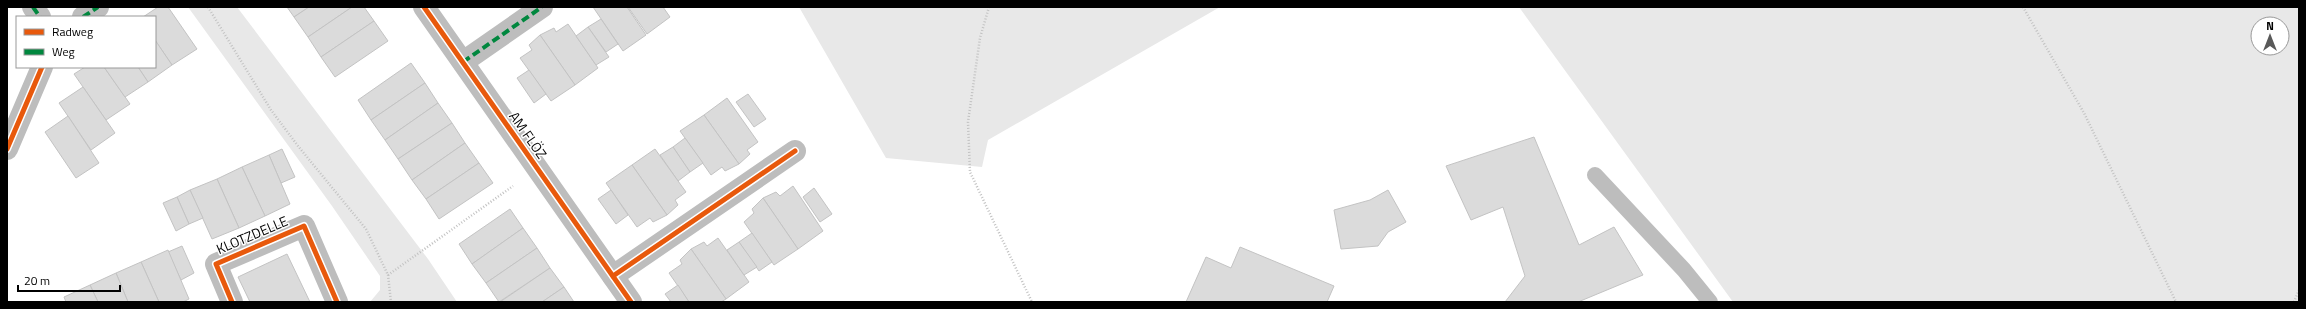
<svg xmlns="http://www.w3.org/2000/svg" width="2306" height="309" font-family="'Titillium Web',sans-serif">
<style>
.green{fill:#e8e8e8;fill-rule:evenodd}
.building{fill:#dbdbdb;stroke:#c3c3c3}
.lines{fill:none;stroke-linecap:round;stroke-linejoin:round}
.path{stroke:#c2c2c2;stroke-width:2.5;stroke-dasharray:1 2;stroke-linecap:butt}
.service{stroke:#bdbdbd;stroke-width:16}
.minor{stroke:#bdbdbd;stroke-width:22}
.quiet{stroke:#00873e;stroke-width:4;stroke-dasharray:8 4;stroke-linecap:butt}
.cycleway-casing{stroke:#fff;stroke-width:8}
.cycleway{stroke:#e8590c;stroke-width:5}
.labels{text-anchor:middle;stroke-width:3;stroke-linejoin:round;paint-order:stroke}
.street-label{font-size:14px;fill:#000;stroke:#fff}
</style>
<rect width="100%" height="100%" fill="#fff"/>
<g class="green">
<polygon points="188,7 237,7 428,259 457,302 370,302 380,290 380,276 332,206"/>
<polygon points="799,7 1220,7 988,140 982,167 886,158"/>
<path d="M1519,7H2299V302H1733ZM2258,24H2282V48H2258Z"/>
</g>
<g class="building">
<polygon points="158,7 168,7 197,49 172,65 155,40 155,17 143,17"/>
<polygon points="287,7 309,7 294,17"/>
<polygon points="309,7 352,7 308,37 294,17"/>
<polygon points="352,7 364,7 374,21 321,57 308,37"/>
<polygon points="593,7 627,7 646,35 623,51"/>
<polygon points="628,7 663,7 670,17 647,34"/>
<polygon points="601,19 618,44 606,52 588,27"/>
<polygon points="374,21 388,41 335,77 321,57"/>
<polygon points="568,24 598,68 575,85 540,35 554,28 556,32"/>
<polygon points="588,27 609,57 596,65 576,36"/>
<polygon points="540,35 575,85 551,101 520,58 532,50 529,45"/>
<polygon points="155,40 172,65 148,82 138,67 155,67"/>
<polygon points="411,63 425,83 371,120 358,100"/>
<polygon points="85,67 104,67 130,104 106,120 74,74"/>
<polygon points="104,67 138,67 148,82 125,97"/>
<polygon points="529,70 546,94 534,103 517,78"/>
<polygon points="425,83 438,103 385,140 371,120"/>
<polygon points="83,87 115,133 91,150 59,103"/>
<polygon points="748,94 766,119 754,127 736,102"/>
<polygon points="727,98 758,142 747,150 750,154 739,164 704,115"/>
<polygon points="438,103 452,123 398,159 385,140"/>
<polygon points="704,115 739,164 725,171 722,167 711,175 685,138 680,131"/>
<polygon points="68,116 99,163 76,178 45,132"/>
<polygon points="452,123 465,143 412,180 398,159"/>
<polygon points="1534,137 1579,245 1614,227 1643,275 1578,302 1505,302 1525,276 1503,207 1471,220 1446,166"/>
<polygon points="685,138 703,163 690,172 673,147"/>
<polygon points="465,143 479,163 426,199 412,180"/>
<polygon points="673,147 690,172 678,181 660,155"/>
<polygon points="282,149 295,177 281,183 269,155"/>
<polygon points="655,149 686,192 675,200 678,205 667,215 632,165"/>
<polygon points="269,155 290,204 265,216 242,167"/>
<polygon points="479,163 493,183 439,219 426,199"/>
<polygon points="632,165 667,215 653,222 650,218 637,227 606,183"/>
<polygon points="242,167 265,216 239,228 217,179"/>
<polygon points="217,179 239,228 212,239 190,190"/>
<polygon points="793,186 823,231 798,249 763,198 776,192 780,196"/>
<polygon points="814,188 832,214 820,222 803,197"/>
<polygon points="190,190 203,218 189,224 177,197"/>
<polygon points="611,190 628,215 616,224 598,199"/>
<polygon points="1388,190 1406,222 1388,232 1378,246 1341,249 1334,210 1370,200"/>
<polygon points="177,197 189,224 176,231 163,203"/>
<polygon points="763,198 798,249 774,265 744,222 754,213 752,209"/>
<polygon points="510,209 523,228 472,264 459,244"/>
<polygon points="523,228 537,248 486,283 472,264"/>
<polygon points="752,233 772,262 759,271 739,242"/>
<polygon points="718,238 749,282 726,299 691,249 704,242 707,246"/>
<polygon points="739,242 757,267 744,275 727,250"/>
<polygon points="182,246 194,273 181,280 168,252"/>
<polygon points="1240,247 1334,286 1327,302 1186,302 1206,257 1231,268"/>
<polygon points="537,248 550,268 499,302 486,283"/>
<polygon points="691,249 726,299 721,302 689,302 669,273 682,264 680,260"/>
<polygon points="168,250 189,299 183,302 159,302 141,262"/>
<polygon points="287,254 310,302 250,302 238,277"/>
<polygon points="141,262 159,302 128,302 116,273"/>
<polygon points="550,268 564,287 542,302 500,302"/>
<polygon points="116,273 128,302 98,302 90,285"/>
<polygon points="90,285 98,302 66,302 64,297"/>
<polygon points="678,285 689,302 671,302 665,294"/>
<polygon points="564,287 574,302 542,302"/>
</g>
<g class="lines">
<g class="path">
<polyline points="208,7 271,110 298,146 366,229 388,275 391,302"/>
<polyline points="989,7 980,38 968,122 970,172 1032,302"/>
<polyline points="2023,7 2084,113 2176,302"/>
<polyline points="388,275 513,186"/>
<polyline points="2294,302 2299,290"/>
</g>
<polyline class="service" points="1595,175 1684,270 1710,302"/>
<g class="minor">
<polyline points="33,7 40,17"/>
<polyline points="424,7 631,302"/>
<polyline points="83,17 98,7"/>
<polyline points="463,62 542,7"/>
<polyline points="7,149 42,67"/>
<polyline points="613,276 795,151"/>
<polyline points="232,302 216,264 304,226 337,302"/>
</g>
<g class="quiet">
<polyline points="33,7 40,17"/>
<polyline points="83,17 98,7"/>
<polyline points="463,62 542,7"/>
</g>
<g class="cycleway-casing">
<g id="cycleway">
<polyline points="424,7 631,302"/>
<polyline points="7,149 42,67"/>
<polyline points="613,276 795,151"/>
<polyline points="232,302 216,264 304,226 337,302"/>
</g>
</g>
<use href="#cycleway" class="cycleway"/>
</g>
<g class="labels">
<g class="street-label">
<text transform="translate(528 135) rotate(55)" y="5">AM FLÖZ</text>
<text transform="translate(252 235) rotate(-23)" y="5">KLOTZDELLE</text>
</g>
</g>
<rect width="2306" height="309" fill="none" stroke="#000000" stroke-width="16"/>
<rect x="16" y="16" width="140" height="52" fill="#ffffff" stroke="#999999"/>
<rect x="24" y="29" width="20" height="6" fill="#e8590c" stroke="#999999"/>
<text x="52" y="36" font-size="12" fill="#000000">Radweg</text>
<rect x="24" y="49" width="20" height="6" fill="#00873e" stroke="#999999"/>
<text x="52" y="56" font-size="12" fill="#000000">Weg</text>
<g transform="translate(2270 36)"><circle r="19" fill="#ffffff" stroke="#999999"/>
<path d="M0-3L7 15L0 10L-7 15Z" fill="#595959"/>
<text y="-6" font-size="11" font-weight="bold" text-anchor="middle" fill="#000000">N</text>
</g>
<path d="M18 285v6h102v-6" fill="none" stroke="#000000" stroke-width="2"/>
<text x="24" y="285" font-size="12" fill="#000000" stroke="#ffffff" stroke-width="3" paint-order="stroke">20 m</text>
</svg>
